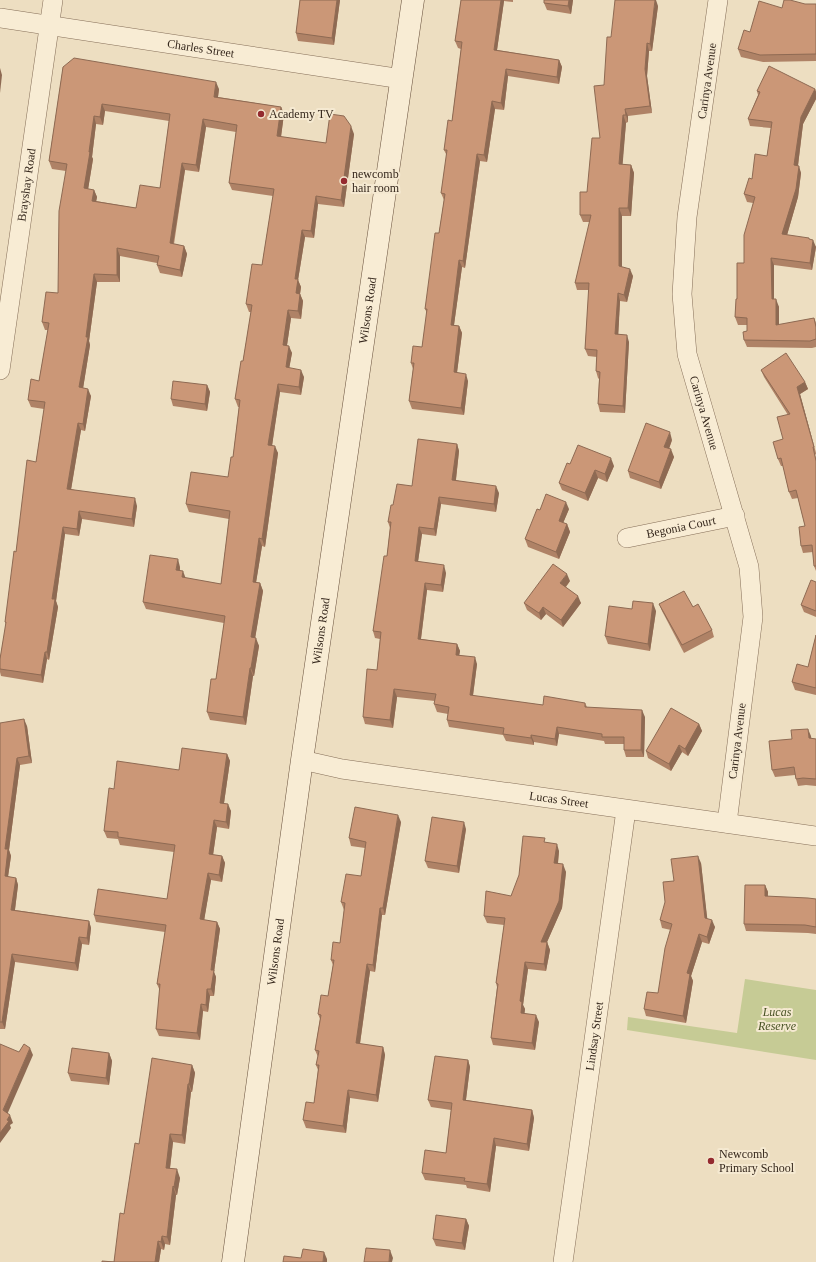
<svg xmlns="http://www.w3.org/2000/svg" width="816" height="1262" font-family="'Times New Roman',serif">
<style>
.green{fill:#c6cb95}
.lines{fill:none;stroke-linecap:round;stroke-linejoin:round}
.street-casing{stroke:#866f59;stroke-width:20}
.secondary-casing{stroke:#68503c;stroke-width:23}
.street{stroke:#f8ecd4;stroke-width:19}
.secondary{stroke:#f8ecd4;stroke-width:22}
.wall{fill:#af8266;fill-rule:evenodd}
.shaded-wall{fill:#8e6a53}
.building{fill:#cb9777;stroke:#8e6a53;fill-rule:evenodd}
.poi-dot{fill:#942a2f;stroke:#f5e9d1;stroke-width:1.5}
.labels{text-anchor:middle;stroke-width:4;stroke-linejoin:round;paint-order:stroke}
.street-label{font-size:12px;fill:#36281d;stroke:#f5e9d1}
.poi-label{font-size:12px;fill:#36281d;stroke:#f5e9d1;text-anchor:start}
.park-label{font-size:12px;font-style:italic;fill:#485224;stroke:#f5e9d1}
</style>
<rect width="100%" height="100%" fill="#eddec1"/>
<polygon class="green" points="745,979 816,990 816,1060 627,1030 628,1017 737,1033"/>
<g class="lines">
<g class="street-casing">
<g id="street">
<path id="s1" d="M718,0L687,217L682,294L687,354L749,567L753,617L727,823"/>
<path id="s2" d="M0,18L402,79"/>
<path id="s3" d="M0,370L53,0"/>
<path id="s4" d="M627,538L735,516"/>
<path id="s5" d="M302,760L342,769L816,836"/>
<path id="s6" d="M563,1262L626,810"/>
</g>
</g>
<g class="secondary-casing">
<g id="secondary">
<path id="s7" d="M233,1262L302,760L413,0"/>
</g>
</g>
<use href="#street" class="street"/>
<use href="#secondary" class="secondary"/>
</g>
<g class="wall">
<polygon points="300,0 340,0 334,45 298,41 296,33"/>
<polygon points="461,0 513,0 513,2 504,1 497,50 559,60 562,67 559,84 508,76 504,110 495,109 487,162 480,161 465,268 462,267 454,325 459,326 462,333 457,373 468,381 464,415 412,409 409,401 413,369 411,363 422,347 427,313 425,309 439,233 444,200 441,193 447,156 444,150 452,121 461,49 458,48 455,41"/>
<polygon points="573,0 571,14 547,10 544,3"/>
<polygon points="805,4 816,4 816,61 763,62 741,57 738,49 750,32 782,8"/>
<polygon points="658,6 652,51 649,51 647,76 652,113 628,116 628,122 626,123 622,165 631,165 634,173 631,216 622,216 622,267 633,276 627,302 620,301 618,334 629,342 625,413 600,412 598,404 599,379 598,378 596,371 597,357 588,356 585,349 589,290 577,290 575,283 590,222 583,222 580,215 587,192 600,138 611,37"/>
<path d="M63,67L219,89L218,97L281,107L284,114L281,137L326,143L354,134L344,207L318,204L314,238L305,237L298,280L301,287L300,294L303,301L301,319L291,318L287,345L292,353L289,368L304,377L301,395L280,392L272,445L278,453L265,547L262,546L256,582L260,583L263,591L255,638L259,646L254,676H253L246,725L210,720L207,712L216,679L224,623L146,609L143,602L180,567V571L185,578L221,584L229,519L189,512L186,504L228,477L233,457L239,407H238L235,399L243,361L251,312H249L246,304L262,265L273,196L232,190L229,183L236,132L206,127L199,172L185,170L174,244L184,246L187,254L182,277L160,273L157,265V263L120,256V282H97L89,341L90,345L83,388L91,396L85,431L81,430L71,489L137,506L134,527L82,519L79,536L65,534L56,601L58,607L49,660L47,659L43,683L1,676L0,672V659L6,624L5,622L16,552L36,462L44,409L31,407L28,400L39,381L48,330H45L42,322L58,293L66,171L52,169L49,161ZM105,111L169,121L160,188L136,208L96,201L97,197L94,190L88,189L93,159L92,157L96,124L103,125Z"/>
<polygon points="815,89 816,92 816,99 803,124 798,166 801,173 798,197 787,235 810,240 816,247 812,270 774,265 774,299 779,307 779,325 814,318 816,323 816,347 812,348 747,347 744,340 747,331 747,325 738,325 735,317 737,299 744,263 753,203 747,202 744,194 752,179 767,156 771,128 750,126 748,119 758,95 757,91"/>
<polygon points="761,370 805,382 808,389 800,394 816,453 816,454 815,455 816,458 816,571 814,566 813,552 803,553 801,546 805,526 798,498 792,499 789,492 783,466 781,466 778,459 783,439 788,415 764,377"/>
<polygon points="207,385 210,392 207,411 173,406 171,399"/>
<polygon points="672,440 669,449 674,457 661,489 630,478 628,471"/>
<polygon points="457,444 459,451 456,480 499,493 496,512 441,504 436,536 422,534 418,562 446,573 443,592 427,590 421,639 457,644 460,651 459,655 477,664 473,696 543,705 585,703 587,707 645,717 644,757 626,757 624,750 624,744 605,744 604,741 559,734 557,746 534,742 534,745 506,741 503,735 449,727 447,720 448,714 437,712 434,704 435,701 397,697 393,728 365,724 363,717 377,670 380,639 375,638 373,631 387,556 390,528 388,522 393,505 412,486"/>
<polygon points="570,464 614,466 607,482 598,478 588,501 562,490 559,483"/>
<polygon points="569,509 563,523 567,524 570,532 559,559 528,547 525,539 540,510"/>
<polygon points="570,581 566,587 581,603 563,627 546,614 541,620 527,610 524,603"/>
<polygon points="816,582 816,617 804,612 801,605"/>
<polygon points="659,604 712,630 714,637 684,653 662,611"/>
<polygon points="632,609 656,611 650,651 608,644 605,636"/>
<polygon points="816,635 816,695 795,690 792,682 808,667"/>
<polygon points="0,723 27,726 32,763 20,765 9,850 11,856 8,877 16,878 18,885 15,910 89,921 91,928 89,945 82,944 78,971 15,962 5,1029 0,1029"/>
<polygon points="699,724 702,731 688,756 682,752 671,771 648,758 646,751"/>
<polygon points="811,736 811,738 816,739 816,786 806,785 798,786 796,779 795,775 775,777 772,770 792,739"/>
<polygon points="227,754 230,761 224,803 231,811 229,829 217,827 213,855 222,856 225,863 222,882 211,880 204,920 217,922 220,929 214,972 216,977 214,996 210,996 208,1012 203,1011 200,1040 159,1036 156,1029 160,991 157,984 165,932 96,922 94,915 167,899 174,852 120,845 118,839 107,838 104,831 114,789 179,770"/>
<polygon points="401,822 385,915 382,915 375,972 370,971 360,1044 383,1047 385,1055 378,1102 350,1098 346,1133 306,1128 303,1120 314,1103 318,1070 316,1065 318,1057 315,1050 320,1019 318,1014 328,996 333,965 331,960 340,943 344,910 341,902 361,876 365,848 351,846 349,838"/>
<polygon points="466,829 459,873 428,868 425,861"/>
<polygon points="546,842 559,851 558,864 566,872 562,908 547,942 550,950 546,971 528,969 523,1005 525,1009 524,1013 539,1022 535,1050 493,1045 491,1038 497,987 496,983 504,925 487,923 484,916 511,896"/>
<polygon points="701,863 707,919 715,927 709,944 702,942 691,976 693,981 686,1023 646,1016 644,1009 658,993 671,930 662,928 660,920 674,881"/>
<polygon points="765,885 768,892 768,897 816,899 816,934 808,933 746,931 744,924"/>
<polygon points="109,1053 112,1061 109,1085 71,1081 68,1073"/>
<polygon points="468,1060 470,1067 466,1100 532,1110 534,1118 529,1151 496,1146 490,1192 467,1188 466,1185 425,1180 422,1173 446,1153 451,1110 431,1107 428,1100"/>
<polygon points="192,1065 195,1073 192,1092 191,1092 185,1144 173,1142 170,1168 180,1178 177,1195 176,1195 170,1245 165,1244 164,1250 161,1249 159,1262 102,1262 114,1262 124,1214 139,1144"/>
<polygon points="466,1219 469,1226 465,1250 436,1246 433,1239"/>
</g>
<g class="shaded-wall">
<polygon points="337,0 340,0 334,45 332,38"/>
<polygon points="501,0 504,0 504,1 496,57 494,50"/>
<polygon points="569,0 573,0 571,14 568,6"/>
<polygon points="655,0 656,0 658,6 652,51 650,44"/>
<polygon points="647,43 649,51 647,76 652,113 650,106 645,69"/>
<polygon points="559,60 562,67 559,84 557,77"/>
<polygon points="0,68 2,75 0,93"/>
<polygon points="506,69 508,76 504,110 501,103"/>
<polygon points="216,82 219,89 217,104 214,97"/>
<polygon points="815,89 816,92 816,99 803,124 797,173 794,165 801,117"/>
<polygon points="492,101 495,109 487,162 484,155"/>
<polygon points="102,104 105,111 103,125 100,117"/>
<polygon points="281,107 284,114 280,144 277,136"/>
<polygon points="625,109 628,116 628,122 626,115"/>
<polygon points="623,115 626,123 622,172 619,164"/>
<polygon points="94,116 96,124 92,157 93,159 87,196 84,188"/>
<polygon points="203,119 206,127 199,172 196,165"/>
<polygon points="351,126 354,134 344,207 341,200"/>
<polygon points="477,154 480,161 465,268 463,261"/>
<polygon points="182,163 185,170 172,251 170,243"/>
<polygon points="631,165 634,173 631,216 628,208"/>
<polygon points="799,166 801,173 798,197 785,242 782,234"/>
<polygon points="94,190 97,197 95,208 92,201"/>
<polygon points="316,196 318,204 314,238 311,231"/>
<polygon points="619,208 622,216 622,273 619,266"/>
<polygon points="302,230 305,237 298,280 301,287 299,301 296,293 295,279"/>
<polygon points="813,240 816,247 812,270 810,263"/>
<polygon points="184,246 187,254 182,277 180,270"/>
<polygon points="117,248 120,256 120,282 117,275"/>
<polygon points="771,258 774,265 774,307 772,299"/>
<polygon points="459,260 462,267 453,332 451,325"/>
<polygon points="630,269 633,276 627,302 624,295"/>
<polygon points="94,274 97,282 89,341 90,345 82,395 79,387"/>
<polygon points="618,293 620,301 618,341 615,334"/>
<polygon points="300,294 303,301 301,319 298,311"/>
<polygon points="776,299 779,307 779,333 776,325"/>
<polygon points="288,310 291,318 286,352 283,345"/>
<polygon points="459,326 462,333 456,380 454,372"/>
<polygon points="627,335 629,342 625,413 623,406"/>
<polygon points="289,346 292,353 288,375 286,367"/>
<polygon points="301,370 304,377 301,395 299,387"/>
<polygon points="466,374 468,381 464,415 461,408"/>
<polygon points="805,382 808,389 800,394 816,453 797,387"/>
<polygon points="278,384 280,392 271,453 268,445"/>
<polygon points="207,385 210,392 207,411 205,404"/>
<polygon points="88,389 91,396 85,431 83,424"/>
<polygon points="78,423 81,430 70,496 67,489"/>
<polygon points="670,432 672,440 667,454 664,447"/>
<polygon points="457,444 459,451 455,487 452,480"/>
<polygon points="275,446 278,453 265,547 262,539"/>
<polygon points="671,449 674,457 661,489 659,482"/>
<polygon points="611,458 614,466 607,482 605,474"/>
<polygon points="595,470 598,478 588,501 585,493"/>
<polygon points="496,486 499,493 496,512 494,504"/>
<polygon points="439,497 441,504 436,536 434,529"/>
<polygon points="135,498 137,506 134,527 132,519"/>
<polygon points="566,502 569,509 561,528 559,521"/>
<polygon points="79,511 82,519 79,536 77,529"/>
<polygon points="567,524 570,532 559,559 556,552"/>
<polygon points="63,527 65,534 56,601 58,607 49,660 47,652 52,599"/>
<polygon points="419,527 422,534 417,568 415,561"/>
<polygon points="259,538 262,546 255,589 253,582"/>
<polygon points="178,559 180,567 179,578 176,570"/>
<polygon points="444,565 446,573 443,592 441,585"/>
<polygon points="183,571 186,579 182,577"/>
<polygon points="567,574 570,581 563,590 560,583"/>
<polygon points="260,583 263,591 254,645 251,637"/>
<polygon points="425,583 427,590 420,646 418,639"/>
<polygon points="578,596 581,603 563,627 561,620"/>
<polygon points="653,603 656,611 650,651 648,644"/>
<polygon points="543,607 546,614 541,620 539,613"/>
<polygon points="256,638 259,646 254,676 251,668"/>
<polygon points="457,644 460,651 458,662 456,655"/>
<polygon points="45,652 47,659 43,683 41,675"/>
<polygon points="475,657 477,664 472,702 470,695"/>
<polygon points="250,668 253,676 246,725 243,717"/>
<polygon points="394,689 397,697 393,728 390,720"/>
<polygon points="642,710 645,717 644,757 641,750"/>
<polygon points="24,719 27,726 32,763 29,756"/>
<polygon points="699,724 702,731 688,756 685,749"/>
<polygon points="557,727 559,734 557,746 555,739"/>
<polygon points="808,729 811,736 812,745 809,738"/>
<polygon points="531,735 534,742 534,745 531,738"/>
<polygon points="679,745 682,752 671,771 669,764"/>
<polygon points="227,754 230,761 223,810 220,803"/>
<polygon points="17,758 20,765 9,850 11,856 7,883 5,876 5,849"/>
<polygon points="228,804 231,811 229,829 226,822"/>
<polygon points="398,815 401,822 385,915 383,908"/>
<polygon points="214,820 217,827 212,862 209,854"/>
<polygon points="464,822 466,829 459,873 457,866"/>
<polygon points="557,844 559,851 557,871 554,863"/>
<polygon points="222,856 225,863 222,882 219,875"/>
<polygon points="698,856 701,863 708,925 705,918"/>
<polygon points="563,864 566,872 562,908 544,949 541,942"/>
<polygon points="208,873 211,880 203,927 200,919"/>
<polygon points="16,878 18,885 14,917 11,910"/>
<polygon points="765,885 768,892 767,904 765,896"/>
<polygon points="380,908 382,915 375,972 373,965"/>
<polygon points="712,920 715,927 709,944 707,937"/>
<polygon points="89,921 91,928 89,945 87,938"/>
<polygon points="217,922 220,929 214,972 216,977 214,996 211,989 211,970"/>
<polygon points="699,934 702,942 691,976 693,981 686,1023 683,1016 687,973"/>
<polygon points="79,937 82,944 78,971 75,963"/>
<polygon points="547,942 550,950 546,971 544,964"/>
<polygon points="12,954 15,962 5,1029 2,1022"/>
<polygon points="525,962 528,969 523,1005 525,1009 524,1020 521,1013 520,1001"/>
<polygon points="367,964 370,971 359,1050 356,1043"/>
<polygon points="207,989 210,996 208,1012 206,1005"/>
<polygon points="201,1004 203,1011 200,1040 197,1033"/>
<polygon points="536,1015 539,1022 535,1050 532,1043"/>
<polygon points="383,1047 385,1055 378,1102 376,1095"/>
<polygon points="30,1048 33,1055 6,1117 3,1110"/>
<polygon points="109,1053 112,1061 109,1085 106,1078"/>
<polygon points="468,1060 470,1067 465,1107 463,1100"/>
<polygon points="192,1065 195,1073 192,1092 189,1084"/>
<polygon points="188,1084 191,1092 185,1144 182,1135"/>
<polygon points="348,1090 350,1098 346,1133 343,1126"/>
<polygon points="532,1110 534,1118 529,1151 527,1144"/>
<polygon points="10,1115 13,1123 10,1125 11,1128 0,1143 0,1133 7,1120"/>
<polygon points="170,1134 173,1142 169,1176 166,1168"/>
<polygon points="494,1138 496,1146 490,1192 487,1184"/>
<polygon points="177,1169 180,1178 177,1195 174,1187"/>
<polygon points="173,1186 176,1195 170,1245 167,1237"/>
<polygon points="466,1219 469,1226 465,1250 462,1243"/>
<polygon points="162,1236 165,1244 164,1250 161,1242"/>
<polygon points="158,1241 161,1249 159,1262 155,1262"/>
<polygon points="390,1250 393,1258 392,1262 389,1262"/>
<polygon points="324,1252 327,1259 327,1262 323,1262"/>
</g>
<g class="building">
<polygon points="300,0 337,0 332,38 296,33"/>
<polygon points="461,0 501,0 494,50 559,60 557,77 506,69 501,103 492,101 484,155 477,154 463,261 459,260 451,325 459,326 454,372 466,374 461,408 409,401 414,363 411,363 413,346 422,347 427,309 425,309 435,233 439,233 445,194 441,193 447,150 444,150 448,120 452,121 462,42 455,41"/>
<polygon points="544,0 569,0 568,6 544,3"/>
<polygon points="615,0 655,0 650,44 647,43 645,69 650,106 625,109 626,115 623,115 619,164 631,165 628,208 619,208 619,266 630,269 624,295 618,293 615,334 627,335 623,406 598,404 600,372 596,371 597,350 585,349 589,283 575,283 591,215 580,215 580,192 587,192 592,138 600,138 594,86 604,85 607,37 611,37"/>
<polygon points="784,0 790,0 805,4 816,4 816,54 760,55 738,49 744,30 750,32 759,1 782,8"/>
<path d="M74,58L216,82L214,97L281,107L277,136L326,143L330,114L344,116L351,126L341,200L316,196L311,231L302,230L295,279H298L296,293L300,294L298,311L288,310L283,345L289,346L286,367L301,370L299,387L278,384L268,445L275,446L262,539L259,538L253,582L260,583L251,637L256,638L251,668H250L243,717L207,712L211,679H216L225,616L143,602L150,555L178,559L176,570L183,571L182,577L221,584L230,511L186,504L191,472L228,477L231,457H233L240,400L235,399L241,361H243L252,305L246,304L252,264L262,265L274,189L229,183L237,125L203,119L196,165L182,163L170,243L184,246L180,270L157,265L159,256L117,248V275L94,274L86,337H88L79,387L88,389L83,424L78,423L67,489L135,498L132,519L79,511L77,529L63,527L52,599H55L47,652H45L41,675L0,669V659L6,622H5L14,551L16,552L27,460L36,462L45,402L28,400L31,379L39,381L49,323L42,322L46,292L58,293L59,211L67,164L49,161L63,67ZM102,104L170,114L160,188L140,185L136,208L92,201L94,190L84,188L90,152H89L94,116L100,117Z"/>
<polygon points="769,66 815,89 801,117 794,165 799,166 796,189 782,234 809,238 809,239 813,240 810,263 771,258 772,299 776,299 776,325 814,318 816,327 816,339 810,341 744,340 743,332 747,331 747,318 735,317 736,299 737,299 737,263 744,263 744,235 755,197 744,194 749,178 752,179 755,154 767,156 772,122 748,119 760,92 757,91"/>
<polygon points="786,353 805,382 797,387 814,447 813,447 816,461 816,566 814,566 812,545 801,546 799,527 805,526 796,490 789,492 781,458 778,459 773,442 783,439 777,417 790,414 761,370"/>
<polygon points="173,381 207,385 205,404 171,399"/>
<polygon points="646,423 670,432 664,447 671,449 659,482 628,471"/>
<polygon points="418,439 457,444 452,480 496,486 494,504 439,497 434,529 419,527 415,561 444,565 441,585 425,583 418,639 457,644 456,655 475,657 470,695 543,705 544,696 585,703 585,707 642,710 641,750 624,750 624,737 602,737 602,734 557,727 555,739 531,735 531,738 503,734 504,728 447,720 449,707 434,704 436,694 394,689 390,720 363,717 367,669 377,670 381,632 373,631 384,556 387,556 391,522 388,522 391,505 393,505 397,484 412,486"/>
<polygon points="578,445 611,458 605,474 595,470 585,493 559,483 567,463 570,464"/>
<polygon points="546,494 566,502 559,521 567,524 556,552 525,539 537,509 540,510"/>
<polygon points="553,564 567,574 560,583 578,596 561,620 543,607 539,613 524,603"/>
<polygon points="811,580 816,582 816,611 801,605"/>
<polygon points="684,591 693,607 698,604 712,630 682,645 659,604"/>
<polygon points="633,601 653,603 648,644 605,636 609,606 632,609"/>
<polygon points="816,635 816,688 792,682 797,664 808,667"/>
<polygon points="671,708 699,724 685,749 679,745 669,764 646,751"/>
<polygon points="24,719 29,756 17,758 5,849 8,849 5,876 16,878 11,910 89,921 87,938 79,937 75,963 12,954 2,1022 0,1022 0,723"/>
<polygon points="808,729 809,738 816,739 816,779 803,778 796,779 794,767 772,770 769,741 792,739 791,730"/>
<polygon points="182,748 227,754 220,803 228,804 226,822 214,820 209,854 222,856 219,875 208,873 200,919 217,922 211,970 214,970 211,989 207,989 206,1005 201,1004 197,1033 156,1029 160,984 157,984 166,925 94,915 98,889 167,899 175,845 118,837 118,832 104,831 109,788 114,789 117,761 179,770"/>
<polygon points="355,807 398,815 383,908 380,908 373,965 367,964 356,1043 383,1047 376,1095 348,1090 343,1126 303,1120 306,1102 314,1103 319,1065 316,1065 319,1051 315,1050 321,1015 318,1014 321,995 328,996 334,960 331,960 333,942 340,943 345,903 341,902 346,874 361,876 366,842 349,838"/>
<polygon points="432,817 464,822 457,866 425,861"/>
<polygon points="523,836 545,838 544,842 557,844 554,863 563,864 559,901 541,942 547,942 544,964 525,962 520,1001 522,1002 521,1013 536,1015 532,1043 491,1038 498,984 496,983 505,918 484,916 486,891 511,896 519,875"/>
<polygon points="698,856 705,918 712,920 707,937 699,934 687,973 690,974 683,1016 644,1009 647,992 658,993 665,948 672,924 660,920 665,902 663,882 674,881 671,859"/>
<polygon points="745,885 765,885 765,896 808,898 816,899 816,927 805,925 744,924"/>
<polygon points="0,1045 0,1044 19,1052 24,1044 30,1048 3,1110 10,1115 7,1120 9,1121 0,1133"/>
<polygon points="72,1048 109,1053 106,1078 68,1073"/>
<polygon points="435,1056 468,1060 463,1100 532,1110 527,1144 494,1138 487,1184 464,1181 465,1178 422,1173 425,1150 446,1153 452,1103 428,1100"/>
<polygon points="152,1058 192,1065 189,1084 188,1084 182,1135 170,1134 166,1168 177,1169 174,1187 173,1186 167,1237 162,1236 161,1242 158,1241 155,1262 102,1262 102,1261 114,1262 120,1213 124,1214 135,1143 139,1144"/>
<polygon points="436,1215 466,1219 462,1243 433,1239"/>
<polygon points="366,1248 390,1250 389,1262 364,1262"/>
<polygon points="303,1249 324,1252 323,1262 283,1262 284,1256 301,1258"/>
</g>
<g class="poi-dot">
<circle cx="261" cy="114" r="4"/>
<circle cx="344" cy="181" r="4"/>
<circle cx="711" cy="1161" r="4"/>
</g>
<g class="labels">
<g class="street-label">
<text dy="4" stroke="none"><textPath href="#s2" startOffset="203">Charles Street</textPath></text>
<text transform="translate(707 81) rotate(-82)" y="4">Carinya Avenue</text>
<text dy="4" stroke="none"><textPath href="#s3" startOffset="187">Brayshay Road</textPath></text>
<text dy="4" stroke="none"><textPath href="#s7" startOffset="961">Wilsons Road</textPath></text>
<text dy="4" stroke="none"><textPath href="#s1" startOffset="418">Carinya Avenue</textPath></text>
<text dy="4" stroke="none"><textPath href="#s4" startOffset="55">Begonia Court</textPath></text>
<text dy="4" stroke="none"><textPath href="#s7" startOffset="637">Wilsons Road</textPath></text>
<text transform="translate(737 741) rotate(-83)" y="4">Carinya Avenue</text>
<text dy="4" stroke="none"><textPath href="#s5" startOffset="260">Lucas Street</textPath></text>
<text dy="4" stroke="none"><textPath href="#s7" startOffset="313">Wilsons Road</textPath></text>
<text dy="4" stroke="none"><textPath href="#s6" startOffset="228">Lindsay Street</textPath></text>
</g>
<g class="poi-label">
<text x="269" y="118">Academy TV</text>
<text x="352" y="178">newcomb<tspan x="352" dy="14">hair room</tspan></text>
<text x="719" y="1158">Newcomb<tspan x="719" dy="14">Primary School</tspan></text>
</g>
<g class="park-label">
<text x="777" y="1016">Lucas<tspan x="777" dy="14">Reserve</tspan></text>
</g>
</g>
</svg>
